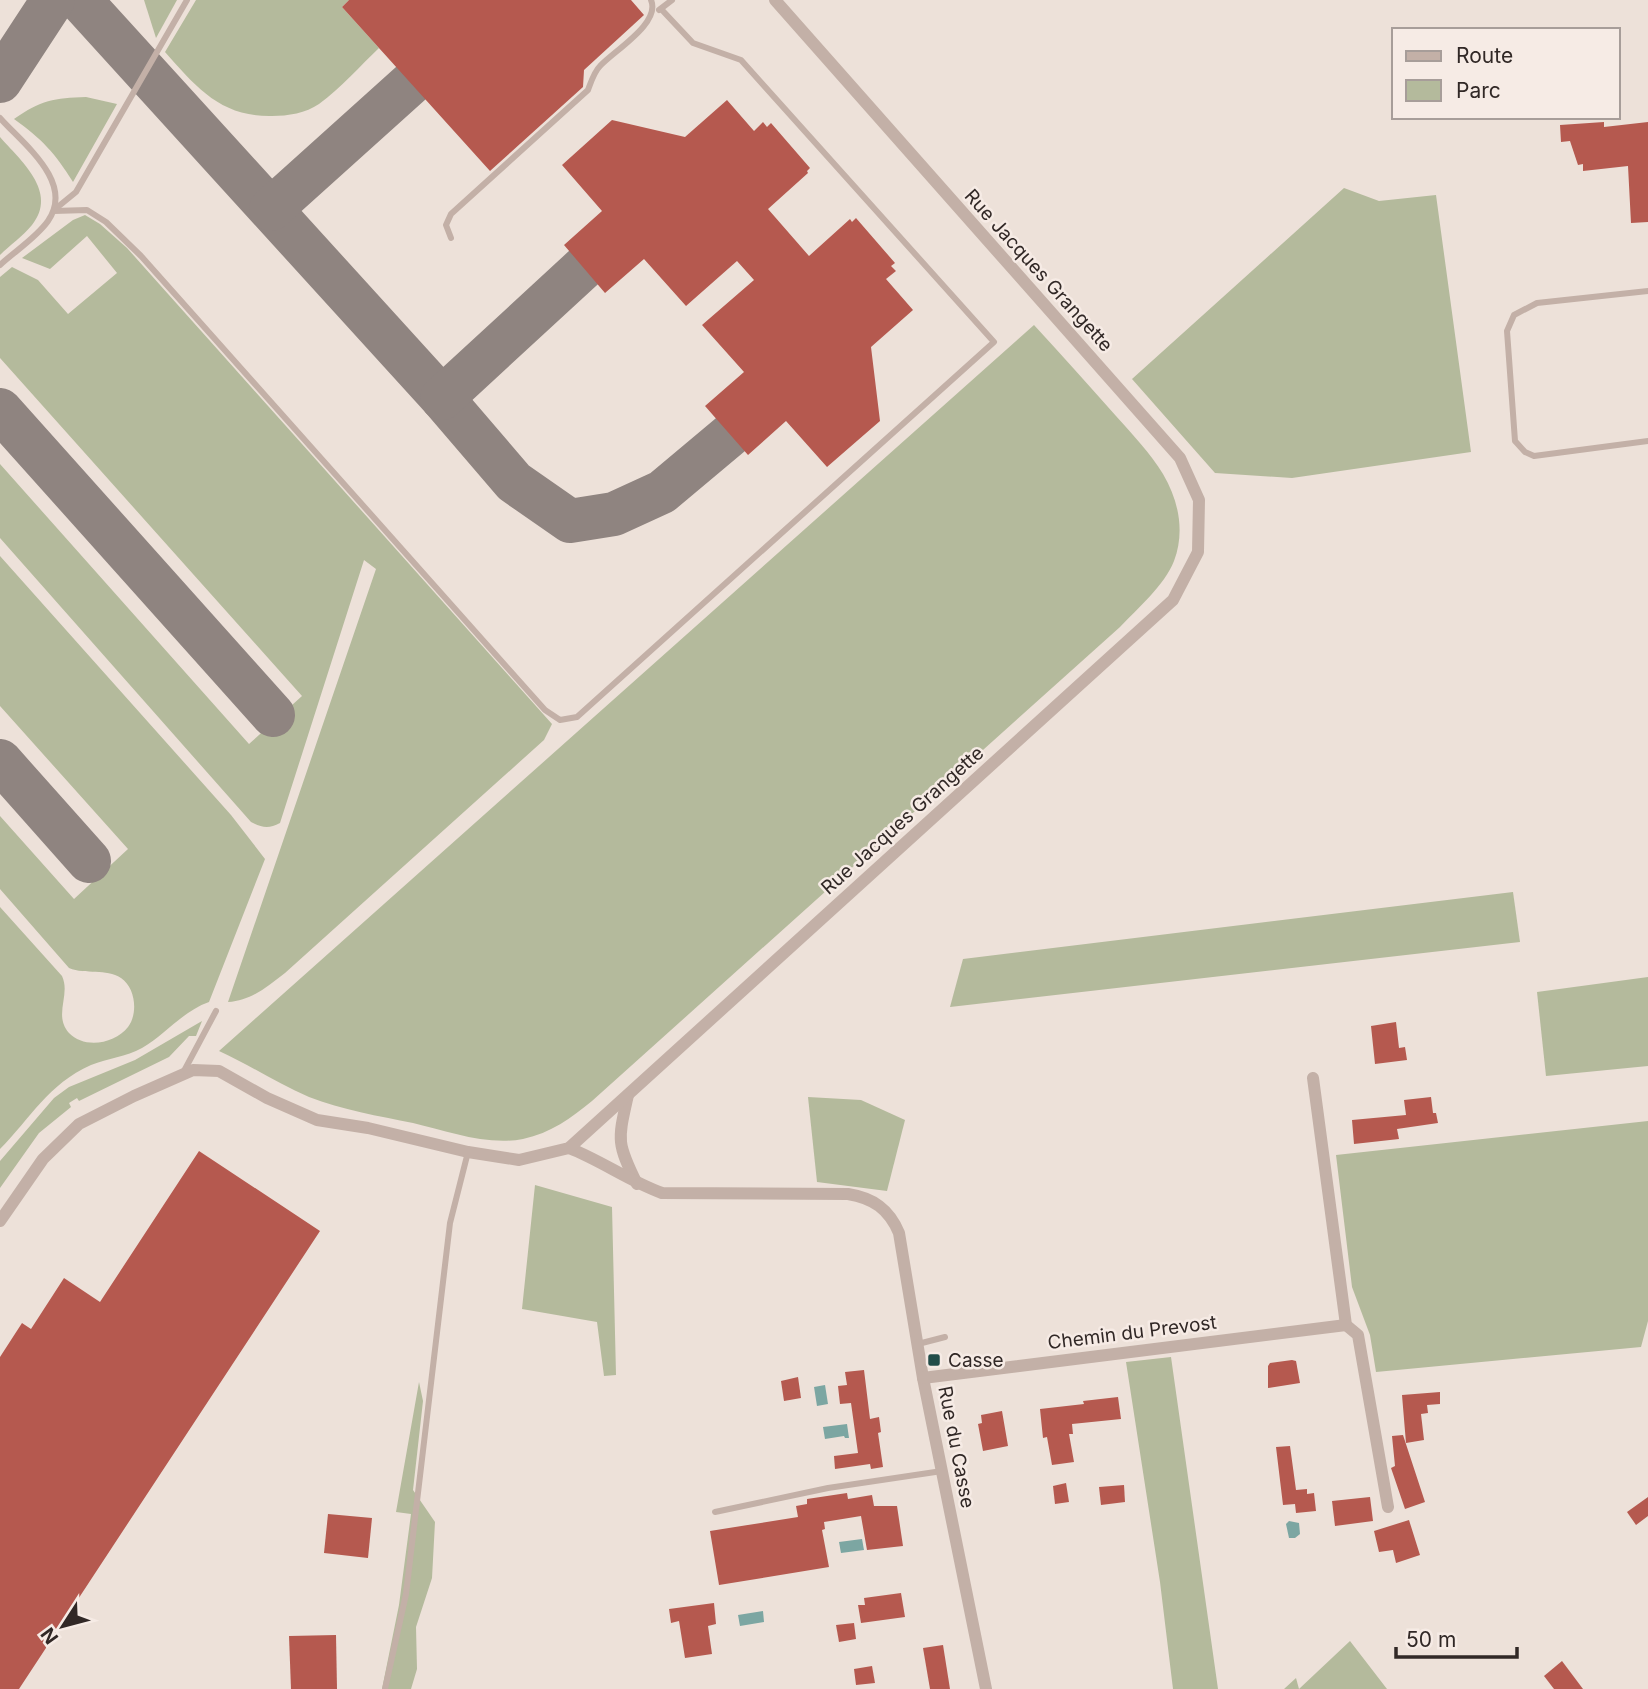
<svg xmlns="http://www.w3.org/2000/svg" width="1648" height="1689" font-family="Inter,sans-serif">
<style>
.green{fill:#b4ba9c}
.water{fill:#7ca6a2}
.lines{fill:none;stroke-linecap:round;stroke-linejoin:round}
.taxiway{stroke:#8f8480;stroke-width:44}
.building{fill:#b5594f}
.service{stroke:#c3b0a7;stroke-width:6}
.minor{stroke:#c3b0a7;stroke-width:12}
.poi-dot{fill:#224d49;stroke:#f6ebe5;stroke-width:2.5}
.labels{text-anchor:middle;stroke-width:5;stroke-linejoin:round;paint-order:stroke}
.street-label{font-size:19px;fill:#312826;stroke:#f6ebe5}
.poi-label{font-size:19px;fill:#312826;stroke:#f6ebe5;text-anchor:start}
</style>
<rect width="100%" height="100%" fill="#ede1d9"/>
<g class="green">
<polygon points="144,0 177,0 156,38"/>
<path d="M196,0H349L342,7L379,48C360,66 341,88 319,104C306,113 288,116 272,116C221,117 197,88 165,52Z"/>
<path d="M86,97L117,104L73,182C55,153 42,139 14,119C41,100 54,98 86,97Z"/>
<path d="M0,137C20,160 59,192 32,225C23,236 10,245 0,255Z"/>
<polygon points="1344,188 1379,201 1436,195 1471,452 1292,478 1215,473 1132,379"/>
<path d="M85,215L100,224L127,248L552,724L544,740L285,973C268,986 251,1001 228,1002L376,569L364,560L280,823C269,829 262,828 251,822L0,538V464L249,744L302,696L0,358V277L12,267L38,280L68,314L117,273L87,236L50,269L22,258L73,220Z"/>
<path d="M1034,325C1062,355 1089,386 1116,416C1132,434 1151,454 1163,474C1179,501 1185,532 1174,561C1164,586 1138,608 1120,627L592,1101C571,1118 551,1133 523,1139C487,1146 447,1131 413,1123C379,1116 342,1110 309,1097C278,1084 250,1065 219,1051Z"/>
<path d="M0,556L231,815L265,859L209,1002C183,1011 166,1034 142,1048C126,1057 108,1058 91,1065C48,1084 31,1118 0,1149V907L62,976C71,995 53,1015 69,1033C84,1049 115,1044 128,1027C138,1014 136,988 121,978C106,968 86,975 69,968L0,889V816L74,899L128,849L0,706Z"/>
<polygon points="1513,892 1520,942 950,1007 963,959"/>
<polygon points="1648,977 1648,1066 1546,1076 1537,992"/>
<polygon points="202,1021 196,1036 189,1036 169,1057 79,1101 77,1098 69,1103 71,1107 39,1133 0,1188 0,1161 54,1098 69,1087 135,1060"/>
<polygon points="808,1097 861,1100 905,1120 887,1191 817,1182"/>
<polygon points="1648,1121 1648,1321 1641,1347 1376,1372 1370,1335 1352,1287 1336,1155"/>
<polygon points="535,1185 612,1207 616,1375 604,1376 597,1322 522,1309"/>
<polygon points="1171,1357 1218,1689 1173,1689 1160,1582 1126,1362"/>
<polygon points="419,1382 423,1401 413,1490 435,1522 432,1578 416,1627 417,1669 411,1689 382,1689 399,1605 411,1514 396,1512"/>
<polygon points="1350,1641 1387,1689 1284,1689 1296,1678 1299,1689"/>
</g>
<g class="water">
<polygon points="825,1385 828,1404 817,1406 814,1387"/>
<polygon points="847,1424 849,1438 845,1438 844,1436 825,1439 823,1427"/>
<polygon points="1289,1521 1299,1523 1300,1534 1295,1538 1289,1538 1286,1524"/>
<polygon points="862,1539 864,1550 841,1553 839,1542"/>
<polygon points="763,1611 764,1622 740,1626 738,1615"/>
</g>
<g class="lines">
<g class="taxiway">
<polyline points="80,0 442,398 514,482 570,521 614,514 662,492 730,435"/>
<polyline points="0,81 53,0"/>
<polyline points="271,209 411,83"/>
<polyline points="442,398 583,268"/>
<polyline points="0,410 273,715"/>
<polyline points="0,761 89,861"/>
</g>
</g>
<g class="building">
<polygon points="349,0 631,0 644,15 584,70 583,87 490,171 342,7"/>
<polygon points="727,100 754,131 763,122 767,127 771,123 810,168 807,171 808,173 768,209 809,256 850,219 852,222 856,218 895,263 891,266 896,271 886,279 913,310 871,347 880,421 827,467 786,421 748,455 705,406 744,372 702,325 754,280 737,261 686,306 644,259 605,293 564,245 602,211 562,165 612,120 685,137"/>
<polygon points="1604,122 1604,127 1648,122 1648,222 1631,223 1628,166 1583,171 1583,164 1578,165 1570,141 1561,142 1560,125"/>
<polygon points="1396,1022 1399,1048 1405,1047 1407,1060 1375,1064 1371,1026"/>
<polygon points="1431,1097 1433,1113 1436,1113 1438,1123 1397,1129 1399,1139 1354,1144 1352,1120 1406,1115 1404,1100"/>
<polygon points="199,1151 320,1231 19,1689 0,1689 0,1357 22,1323 31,1329 64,1278 100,1302"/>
<polygon points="1292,1360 1296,1361 1300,1383 1268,1388 1268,1366 1270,1363"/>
<polygon points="864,1370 870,1419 879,1417 881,1432 878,1433 883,1467 871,1469 870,1464 835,1469 834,1456 858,1453 851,1403 840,1404 838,1386 847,1385 845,1372"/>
<polygon points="798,1377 801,1398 784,1401 781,1381"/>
<polygon points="1440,1392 1440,1404 1427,1405 1428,1413 1421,1414 1424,1440 1406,1443 1402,1395"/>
<polygon points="1118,1397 1121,1419 1072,1424 1073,1434 1069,1434 1074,1462 1052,1465 1047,1437 1043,1438 1040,1409 1084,1404 1083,1401"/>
<polygon points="1002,1411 1008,1446 983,1451 978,1424 982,1423 981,1415"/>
<polygon points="1403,1435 1425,1502 1405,1509 1391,1468 1395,1466 1392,1436"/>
<polygon points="1290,1446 1296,1490 1307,1489 1307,1494 1314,1493 1316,1511 1296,1513 1295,1504 1283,1505 1276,1447"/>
<polygon points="1066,1483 1069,1502 1055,1504 1053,1486"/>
<polygon points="1124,1485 1125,1502 1101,1505 1099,1487"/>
<polygon points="847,1493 848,1499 872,1495 874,1506 897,1506 903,1546 867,1550 861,1516 824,1522 825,1529 822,1530 829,1567 719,1585 710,1531 798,1517 796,1506 807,1504 807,1499"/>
<polygon points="1370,1497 1373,1521 1335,1526 1332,1501"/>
<polygon points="1648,1497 1648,1516 1636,1525 1627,1512"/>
<polygon points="328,1514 372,1518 368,1558 324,1553"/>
<polygon points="1409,1520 1420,1555 1396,1563 1393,1550 1379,1552 1374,1531"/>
<polygon points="901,1593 905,1617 861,1623 858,1605 865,1605 864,1598"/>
<polygon points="714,1603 716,1624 708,1626 712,1654 685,1658 679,1621 671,1623 669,1609"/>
<polygon points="854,1623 856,1639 839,1642 836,1625"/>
<polygon points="336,1635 337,1689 291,1689 289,1636"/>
<polygon points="943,1645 950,1689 930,1689 923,1648"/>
<polygon points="1562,1661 1583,1689 1554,1689 1544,1676"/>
<polygon points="872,1666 875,1683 856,1685 854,1669"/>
</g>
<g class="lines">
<g class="service">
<polyline points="659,10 672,0"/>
<path d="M0,118C23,144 75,182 48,221C36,238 15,251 0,265"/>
<polyline points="54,210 76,192 187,0"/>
<polyline points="54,211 87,210 106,222 141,256 545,710 560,720 577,717 994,342 741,60 693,43 662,10"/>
<path d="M451,238L446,225L451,214L588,90C591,82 594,72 600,66C615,50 661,23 651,0"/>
<polyline points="1648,291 1537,303 1514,315 1507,331 1515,441 1525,452 1534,456 1648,441"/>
<polyline points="184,1071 216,1011"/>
<polyline points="918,1344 945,1337"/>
<polyline points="715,1512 828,1488 942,1471"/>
<polyline points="385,1689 406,1594 450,1223 468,1152"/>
</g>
<g class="minor">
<polyline points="1313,1078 1346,1325 1358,1335 1388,1507"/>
<path d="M628,1095C618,1140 616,1142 637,1184"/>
<path d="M569,1148C602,1161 629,1181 662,1193L848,1194C873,1198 889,1209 899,1233L923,1378L986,1689"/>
<polyline points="0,1221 43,1159 79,1124 134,1096 193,1070 219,1071 267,1098 317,1120 368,1128 468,1152 519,1160 569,1148 1173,600 1198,552 1199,500 1180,458 775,0"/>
<polyline points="923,1378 1346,1325"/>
</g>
</g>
<rect class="poi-dot" x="927" y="1353" width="14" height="14" rx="3.5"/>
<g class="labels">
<g class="street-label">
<text transform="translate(1039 270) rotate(48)" y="7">Rue Jacques Grangette</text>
<text transform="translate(902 820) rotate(-42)" y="7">Rue Jacques Grangette</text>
<text transform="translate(1132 1332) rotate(-7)" y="7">Chemin du Prevost</text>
<text transform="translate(957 1447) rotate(79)" y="7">Rue du Casse</text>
</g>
<g class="poi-label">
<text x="948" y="1367">Casse</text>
</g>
</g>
<rect x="1392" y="28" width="228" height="91" fill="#f6ebe5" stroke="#a79d99" stroke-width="2"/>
<rect x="1406" y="51" width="35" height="10" fill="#c3b0a7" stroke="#a79d99" stroke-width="2"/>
<text x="1456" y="63" font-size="21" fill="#312826">Route</text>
<rect x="1406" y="80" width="35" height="21" fill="#b4ba9c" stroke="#a79d99" stroke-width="2"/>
<text x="1456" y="98" font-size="21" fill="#312826">Parc</text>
<g transform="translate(63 1626) rotate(234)" stroke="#f6ebe5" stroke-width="5" paint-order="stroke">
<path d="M0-5L12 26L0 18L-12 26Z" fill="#312826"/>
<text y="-10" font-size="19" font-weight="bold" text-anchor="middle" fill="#312826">N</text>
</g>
<path d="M1396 1647v10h121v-10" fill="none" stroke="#312826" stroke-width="3.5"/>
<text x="1406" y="1647" font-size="21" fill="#312826" stroke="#f6ebe5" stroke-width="5" paint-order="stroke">50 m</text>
</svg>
